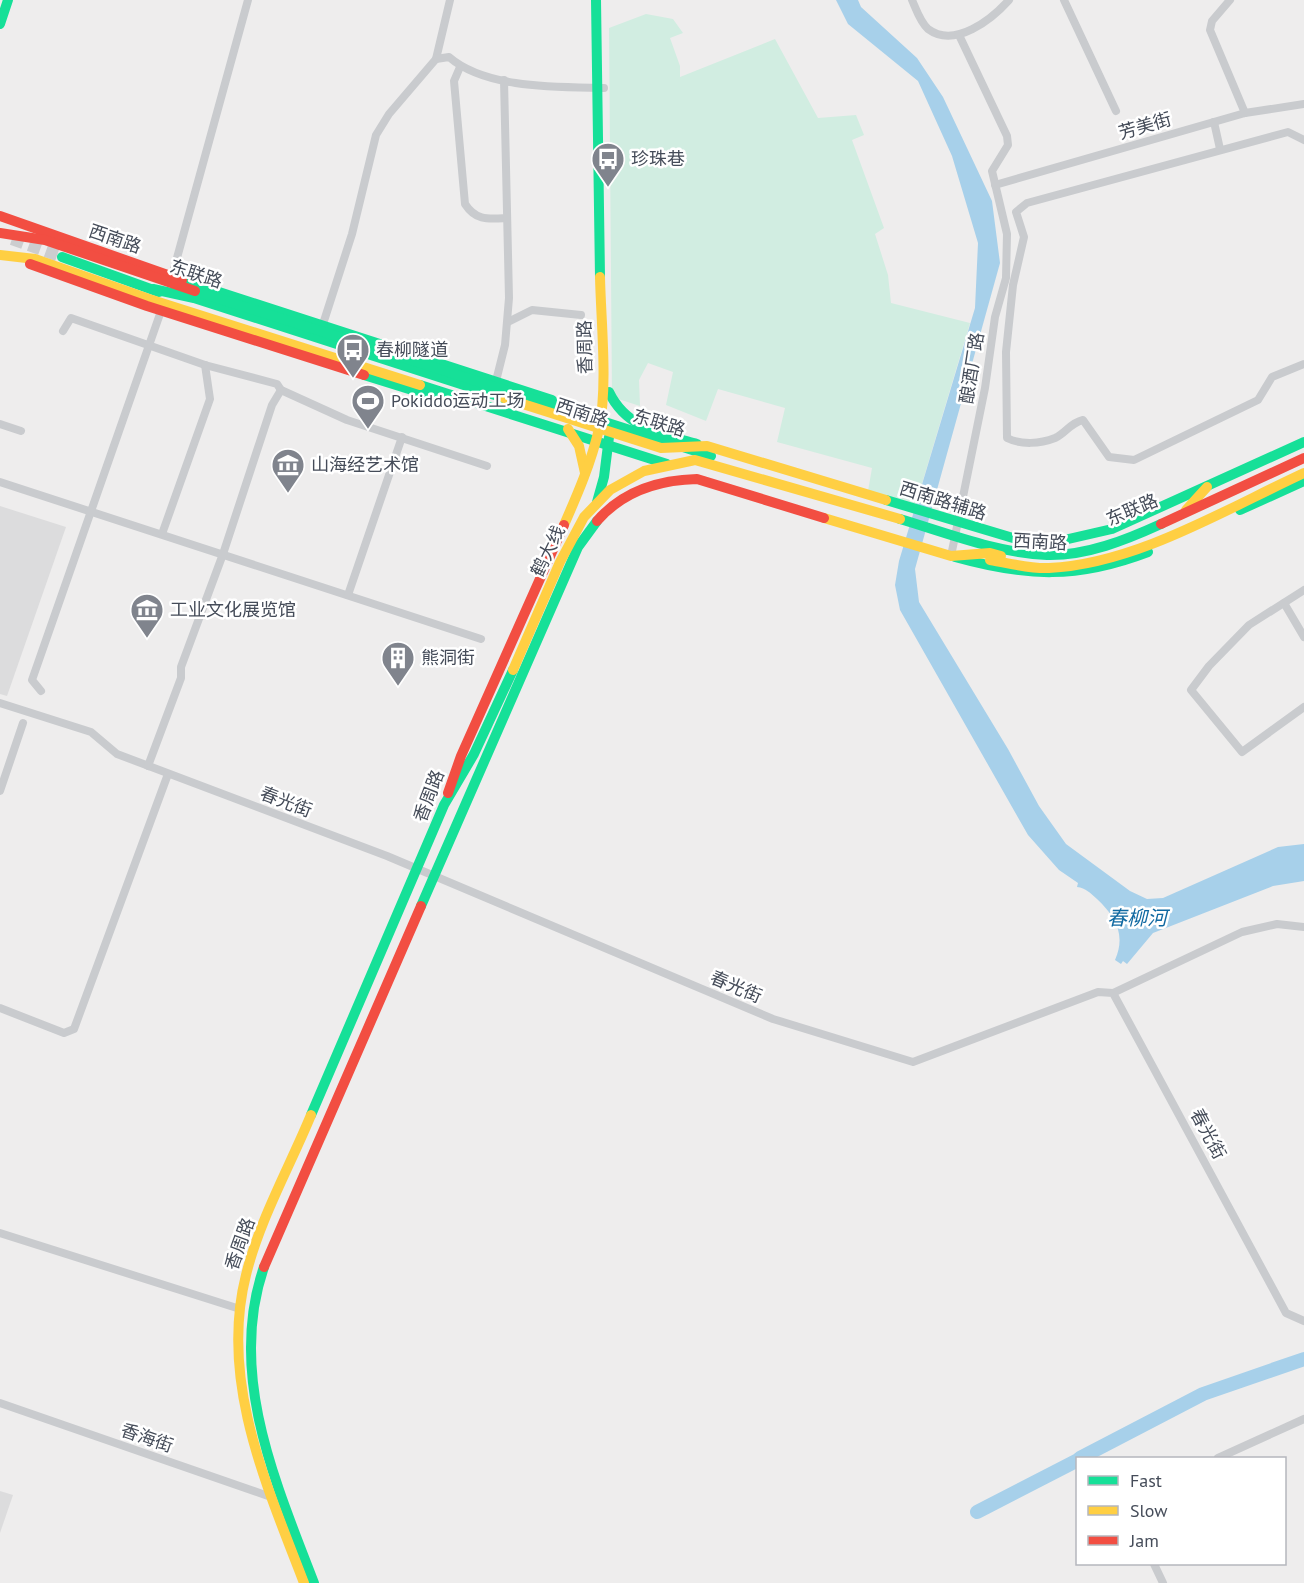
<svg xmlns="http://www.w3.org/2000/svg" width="1304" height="1583" font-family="'PT Sans','Noto Sans SC',sans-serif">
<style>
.education{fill:#dcdcdd}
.green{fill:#d1ede1}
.water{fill:#a7d0ea}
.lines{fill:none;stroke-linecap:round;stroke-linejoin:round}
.river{stroke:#a7d0ea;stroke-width:14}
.primary-tunnel{stroke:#cccdcf;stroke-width:12;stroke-dasharray:12 6;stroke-linecap:butt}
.street{stroke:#c9cbce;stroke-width:8}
.fast{stroke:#16e098;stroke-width:10}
.slow{stroke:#ffcf43;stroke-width:10}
.jam{stroke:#f24e42;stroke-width:10}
.labels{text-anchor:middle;stroke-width:5;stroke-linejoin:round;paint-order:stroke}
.street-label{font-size:18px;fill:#454c59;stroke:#fff}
.poi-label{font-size:18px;fill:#454c59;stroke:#fff;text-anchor:start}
.water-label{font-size:20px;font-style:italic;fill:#1069a1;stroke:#fff}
</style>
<rect width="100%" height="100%" fill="#eeeded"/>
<g class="education">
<polygon points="0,506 66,527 7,696 0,694"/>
<polygon points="0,1491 13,1495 0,1533"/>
</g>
<polygon class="green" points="646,14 673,19 683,33 670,38 680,66 680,77 775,39 818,118 856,115 864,135 852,140 884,228 875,234 888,275 891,303 970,323 915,507 868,491 872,468 777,442 785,408 718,389 706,421 666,405 673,372 648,363 639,380 640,406 612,397 609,28"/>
<path class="water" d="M836,0H858L861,7L917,58L943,97L992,201L1000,263L915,569L919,602L1008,749L1039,806L1066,844L1130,891L1147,899L1163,898L1278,847L1304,844V881L1273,886L1153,933L1127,964L1123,961L1121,964L1115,960C1126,935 1116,917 1097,899C1090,893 1086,888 1077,887L1078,883L1059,870L1028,835L900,610L895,585L899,561L975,308L978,243L952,156L918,81L848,24Z"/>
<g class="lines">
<g class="river">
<polyline points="1080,1458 1203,1394 1304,1359"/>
<polyline points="977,1512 1078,1460"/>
</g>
<polyline class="primary-tunnel" points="12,239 62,257"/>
<g class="street">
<path d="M912,0C916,9 920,22 928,29C955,49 992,19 1009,0"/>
<polyline points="1064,0 1116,111"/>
<polyline points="1230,0 1212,21 1210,30 1245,113"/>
<polyline points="436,59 450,0"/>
<path d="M460,67L454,81L465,204C476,221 488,219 507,218"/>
<polyline points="1214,122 1220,149"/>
<path d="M1304,140L1288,132L1027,203L1016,212L1024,237L1013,285L1006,352L1007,438C1021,445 1040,444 1055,438C1066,433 1070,423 1083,420L1109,457L1134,460L1258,400L1272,377L1304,364"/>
<polyline points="995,185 1245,113 1304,104"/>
<polyline points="172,276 248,0"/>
<polyline points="508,322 532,310 581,315"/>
<path d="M323,324L352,234L376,135L389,114L436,59L449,57C486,89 558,87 604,88"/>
<polyline points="63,331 71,318 205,365 277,384 281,390 347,420 487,466"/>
<polyline points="495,385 505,345 509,298 504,80"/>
<polyline points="0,424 21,431"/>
<polyline points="0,482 481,639"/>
<polyline points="162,534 210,399 205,365"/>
<polyline points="951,556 985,388 995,317 1006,278 1007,234 992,171 1008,145 1007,136 959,35"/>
<polyline points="1304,590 1249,625 1209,666 1191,690 1242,752 1304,707"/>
<polyline points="348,595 402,437"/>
<polyline points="1284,603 1304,637"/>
<polyline points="41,691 32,680 161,311"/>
<polyline points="0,703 91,732 117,754 387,856 773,1019 913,1062 1098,992 1113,993 1286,1313 1304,1321"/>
<polyline points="148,766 181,678 181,667 223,554 272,405 281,390"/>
<polyline points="0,791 23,723"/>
<polyline points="1113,993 1242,932 1277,924 1304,927"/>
<polyline points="0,1008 64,1033 74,1029 168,774"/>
<polyline points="0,1233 240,1309"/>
<polyline points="0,1403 271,1497"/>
<polyline points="1218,1458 1304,1419"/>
<polyline points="1154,1564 1163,1583"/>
</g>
<g class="fast">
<polyline points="596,0 600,277"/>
<polyline points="0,24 8,0"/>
<polyline points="62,257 159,292"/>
<polyline points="182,280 552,400"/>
<polyline points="153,289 194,298 504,398"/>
<polyline points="195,291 711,456"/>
<polyline points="364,375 457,404"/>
<polyline points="420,385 667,464"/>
<path d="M609,392C626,428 661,434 697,444"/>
<polyline points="886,500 1013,538 1064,540 1112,529 1304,442"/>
<polyline points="597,502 604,477 609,437"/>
<polyline points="1240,510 1304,481"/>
<path d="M900,519C947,533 997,553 1047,555C1086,556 1126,540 1161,524"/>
<path d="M955,557C1027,577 1077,579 1148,552"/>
<polyline points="421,906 578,547 597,521"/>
<polyline points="311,1115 444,805 474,754 513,670"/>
<path d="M264,1267C227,1374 276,1484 314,1583"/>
</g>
<g class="slow">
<polyline points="0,255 35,259 149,299 420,385"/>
<polyline points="504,398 661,448 707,446 886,500"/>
<polyline points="568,429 579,446 585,473"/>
<polyline points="1186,510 1207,487"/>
<polyline points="824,518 951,556 990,553 1001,556"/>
<path d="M564,525C578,493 591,463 599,429C608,385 601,323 600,277"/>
<path d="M990,560C1009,563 1030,569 1049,568C1136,564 1226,509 1304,473"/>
<polyline points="513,670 560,562 584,517 610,490 644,471 695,460 900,519"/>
<path d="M304,1583C267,1486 219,1381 246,1275C259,1221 290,1166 311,1115"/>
</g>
<g class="jam">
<polyline points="0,216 182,280"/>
<polyline points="0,233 45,240 195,291"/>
<polyline points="30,264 147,306 364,375"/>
<path d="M597,521C623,491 658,480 697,479L824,518"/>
<polyline points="1161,524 1304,458"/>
<polyline points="448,793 461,756 564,525"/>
<polyline points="264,1267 421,906"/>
</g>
</g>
<defs>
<g id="bus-pin" transform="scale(1.725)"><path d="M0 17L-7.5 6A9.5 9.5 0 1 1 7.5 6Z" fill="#80848d" stroke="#fff"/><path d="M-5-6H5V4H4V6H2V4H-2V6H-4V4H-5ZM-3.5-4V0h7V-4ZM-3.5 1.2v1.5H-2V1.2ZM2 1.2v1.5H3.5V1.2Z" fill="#fff"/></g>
<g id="stadium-pin" transform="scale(1.725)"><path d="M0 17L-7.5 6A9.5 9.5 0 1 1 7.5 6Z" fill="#80848d" stroke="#fff"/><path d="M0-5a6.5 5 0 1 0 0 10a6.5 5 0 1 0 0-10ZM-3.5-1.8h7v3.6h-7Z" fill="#fff"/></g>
<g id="museum-pin" transform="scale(1.725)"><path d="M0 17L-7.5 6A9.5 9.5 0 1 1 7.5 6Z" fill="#80848d" stroke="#fff"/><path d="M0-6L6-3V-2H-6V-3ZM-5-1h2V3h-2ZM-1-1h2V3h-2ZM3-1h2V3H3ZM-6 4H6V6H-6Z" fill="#fff"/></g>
<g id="building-pin" transform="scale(1.725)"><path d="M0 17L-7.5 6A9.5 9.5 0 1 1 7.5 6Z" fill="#80848d" stroke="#fff"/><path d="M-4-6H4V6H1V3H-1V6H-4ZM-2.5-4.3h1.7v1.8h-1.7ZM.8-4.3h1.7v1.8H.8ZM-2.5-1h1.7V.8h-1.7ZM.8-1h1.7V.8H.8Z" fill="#fff"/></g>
</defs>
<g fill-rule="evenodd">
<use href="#bus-pin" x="608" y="159"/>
<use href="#bus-pin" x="353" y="350"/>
<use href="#stadium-pin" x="368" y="401"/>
<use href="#museum-pin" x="288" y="465"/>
<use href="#museum-pin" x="147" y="610"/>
<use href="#building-pin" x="398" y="658"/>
</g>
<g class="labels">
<g class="street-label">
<text transform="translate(1145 126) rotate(-16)" y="6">芳美街</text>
<text transform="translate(115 239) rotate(19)" y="6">西南路</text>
<text transform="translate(196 274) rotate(18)" y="6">东联路</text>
<text transform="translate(585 347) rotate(-91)" y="6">香周路</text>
<text transform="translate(972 368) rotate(-81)" y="6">酿酒厂路</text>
<text transform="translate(582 413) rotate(18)" y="6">西南路</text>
<text transform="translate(659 423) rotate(17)" y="6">东联路</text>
<text transform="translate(943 501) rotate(17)" y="6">西南路辅路</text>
<text transform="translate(1132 510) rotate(-23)" y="6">东联路</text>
<text transform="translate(1040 542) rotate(3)" y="6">西南路</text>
<text transform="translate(548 551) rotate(-64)" y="6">鹤大线</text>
<text transform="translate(429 796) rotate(-69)" y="6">香周路</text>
<text transform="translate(286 802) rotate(21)" y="6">春光街</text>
<text transform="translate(736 987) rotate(23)" y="6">春光街</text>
<text transform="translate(1208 1134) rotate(62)" y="6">春光街</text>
<text transform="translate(240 1244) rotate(-70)" y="6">香周路</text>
<text transform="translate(147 1438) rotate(19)" y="6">香海街</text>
</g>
<g class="poi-label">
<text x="631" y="165">珍珠巷</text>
<text x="376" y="356">春柳隧道</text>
<text x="391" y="407">Pokiddo运动工场</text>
<text x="311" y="471">山海经艺术馆</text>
<text x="170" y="616">工业文化展览馆</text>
<text x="421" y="664">熊洞街</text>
</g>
<g class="water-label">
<text x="1137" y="925">春柳河</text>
</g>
</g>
<rect x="1076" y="1457" width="210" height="108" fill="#ffffff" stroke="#b5b7bd" stroke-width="1.5"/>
<rect x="1088" y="1476" width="30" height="9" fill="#16e098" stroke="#b5b7bd" stroke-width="1.5"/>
<text x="1130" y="1487" font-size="18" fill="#454c59">Fast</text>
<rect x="1088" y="1506" width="30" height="9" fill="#ffcf43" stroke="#b5b7bd" stroke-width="1.5"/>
<text x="1130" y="1517" font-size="18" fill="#454c59">Slow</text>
<rect x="1088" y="1536" width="30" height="9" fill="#f24e42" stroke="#b5b7bd" stroke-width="1.5"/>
<text x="1130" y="1547" font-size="18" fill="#454c59">Jam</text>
</svg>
